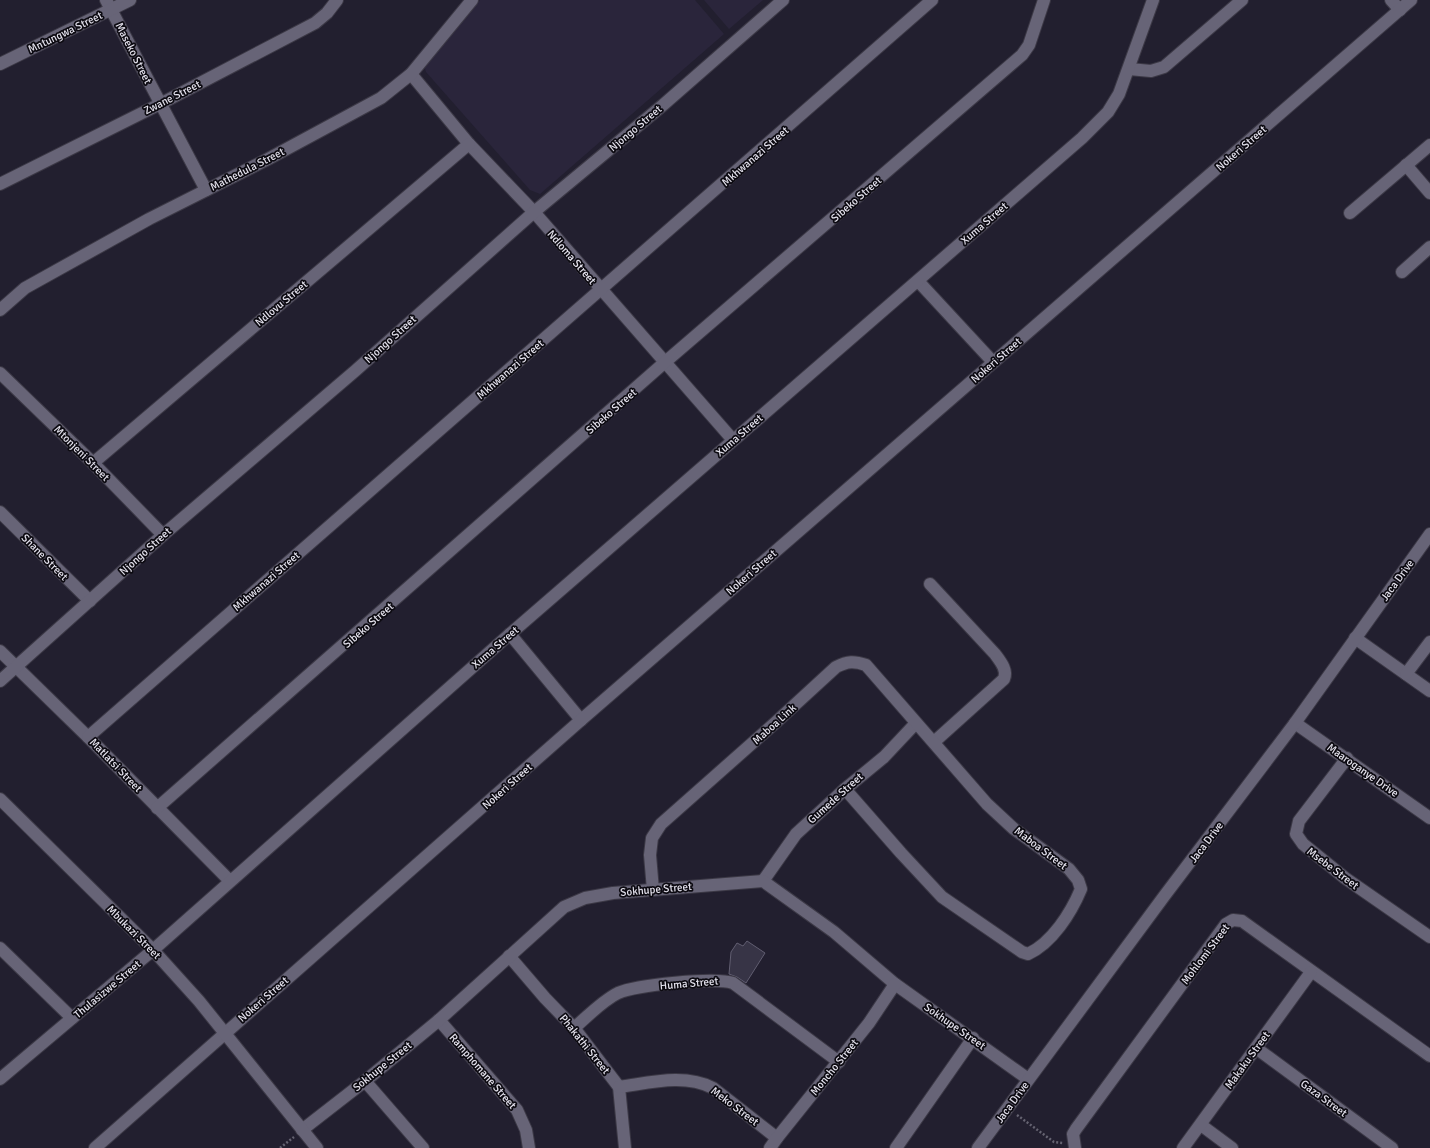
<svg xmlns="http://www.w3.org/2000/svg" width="1430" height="1148" font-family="Signika,sans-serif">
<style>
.built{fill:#2a253b}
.building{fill:#373446;stroke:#615e71}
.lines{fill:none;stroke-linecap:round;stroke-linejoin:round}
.minor-casing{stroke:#3c3946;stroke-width:14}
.tertiary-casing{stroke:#3c3946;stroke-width:14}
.path{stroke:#656371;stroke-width:2.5;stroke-dasharray:2 2;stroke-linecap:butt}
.minor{stroke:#676477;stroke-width:12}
.tertiary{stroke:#676477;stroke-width:12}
.labels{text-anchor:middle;stroke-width:3.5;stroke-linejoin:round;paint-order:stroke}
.street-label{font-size:11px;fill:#e5e3ee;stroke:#0c0a11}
</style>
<rect width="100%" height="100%" fill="#221f2f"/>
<g class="built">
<polygon points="480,0 695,0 724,34 540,194 530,190 426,72 424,65"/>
<polygon points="704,0 763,0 729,29"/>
</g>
<polygon class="building" points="747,941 765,953 746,983 737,977 729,974 731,952 737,943 743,946"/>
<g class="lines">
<g class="minor-casing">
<g id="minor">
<polyline points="106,0 206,190"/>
<polyline points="1391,0 1400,10"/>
<polyline points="0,64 130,0"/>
<polyline points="1129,69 1151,71 1164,67 1242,0"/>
<polyline points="411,74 469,144 534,212 733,440"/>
<polyline points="1406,165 1430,193"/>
<polyline points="0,184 160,104 315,23 327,13 337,0"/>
<polyline points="1350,213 1430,145"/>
<polyline points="1402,272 1430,247"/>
<polyline points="918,281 993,362"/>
<polyline points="0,310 25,288 149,219 268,159 381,98 411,74 472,0"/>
<polyline points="0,373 93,463 163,535"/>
<polyline points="93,463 469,144"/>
<polyline points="0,512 90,601"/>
<path d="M930,584L995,654C1000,661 1008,670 1004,679L934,742"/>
<polyline points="510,634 581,720"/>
<polyline points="1355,638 1430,691"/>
<polyline points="0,651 88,737 230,881"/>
<polyline points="1406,674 1430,642"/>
<polyline points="0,681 163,535 355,371 534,212 663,105 783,0"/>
<polyline points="1295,723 1430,818"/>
<polyline points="88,737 932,0"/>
<polyline points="1347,758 1299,821 1296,834 1303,844 1345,878 1430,937"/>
<polyline points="157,808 664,363 1022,55 1029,45 1044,0"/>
<polyline points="763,881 796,834 845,789 884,757 916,723"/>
<path d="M653,890L650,855L652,838L661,824L775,723L836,667C848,661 854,661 866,665L987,804L1014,829L1069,869L1078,880L1081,889C1071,913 1052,943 1028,954L1022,952L942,897L901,853L845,789"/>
<polyline points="0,948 72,1018"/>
<polyline points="509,956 545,998 574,1028 619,1087 625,1148"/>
<polyline points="439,1020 517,1110 526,1130 529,1148"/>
<path d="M574,1028C588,1016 602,1001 618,993C636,985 715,977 733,983L839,1062"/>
<polyline points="1256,1048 1392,1148"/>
<polyline points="0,1079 153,950 510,634 1082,138 1108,112 1119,94 1153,0"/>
<polyline points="365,1081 423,1148"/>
<path d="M619,1087C649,1083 684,1073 713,1088L777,1138"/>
<polyline points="1201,1125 1232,1148"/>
<polyline points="302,1130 365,1081 439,1020 564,907 585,898 613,893 763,881 834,932 895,984 1028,1079"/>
<polyline points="95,1148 581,720 1411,0"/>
<polyline points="770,1148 777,1138 869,1023 895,984"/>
<polyline points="896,1148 973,1038"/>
<polyline points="1075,1148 1073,1134 1076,1129 1226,924 1233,920 1242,921 1430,1056"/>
<polyline points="1183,1148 1311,972"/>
</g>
</g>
<g class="tertiary-casing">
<g id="tertiary">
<polyline points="0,799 153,950 199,1001 317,1148"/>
<polyline points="978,1148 1165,895 1295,723 1430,534"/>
</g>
</g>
<g class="path">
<polyline points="1017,1115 1054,1142 1063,1143"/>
<polyline points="280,1148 294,1137"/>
</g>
<use href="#minor" class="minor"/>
<use href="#tertiary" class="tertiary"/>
</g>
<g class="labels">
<g class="street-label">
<text transform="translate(65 32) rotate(-26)" y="4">Mntungwa Street</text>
<text transform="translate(134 53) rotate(63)" y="4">Maseko Street</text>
<text transform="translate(172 97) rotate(-27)" y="4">Zwane Street</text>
<text transform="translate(635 128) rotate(-40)" y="4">Njongo Street</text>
<text transform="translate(1241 148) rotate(-41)" y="4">Nokeri Street</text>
<text transform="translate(755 156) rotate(-41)" y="4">Mkhwanazi Street</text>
<text transform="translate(247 169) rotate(-27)" y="4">Mathedula Street</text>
<text transform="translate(856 199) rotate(-41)" y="4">Sibeko Street</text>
<text transform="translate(984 223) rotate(-41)" y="4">Xuma Street</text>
<text transform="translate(572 257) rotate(49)" y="4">Ndloma Street</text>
<text transform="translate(281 303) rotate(-40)" y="4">Ndlovu Street</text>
<text transform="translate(390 339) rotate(-42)" y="4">Njongo Street</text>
<text transform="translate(996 360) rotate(-41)" y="4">Nokeri Street</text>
<text transform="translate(510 369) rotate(-41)" y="4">Mkhwanazi Street</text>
<text transform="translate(611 411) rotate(-41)" y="4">Sibeko Street</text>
<text transform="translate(739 435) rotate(-41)" y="4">Xuma Street</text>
<text transform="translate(82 453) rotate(45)" y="4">Mtonjeni Street</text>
<text transform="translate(145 551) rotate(-42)" y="4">Njongo Street</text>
<text transform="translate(45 557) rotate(45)" y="4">Shane Street</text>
<text transform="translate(751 572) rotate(-41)" y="4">Nokeri Street</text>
<text transform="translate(1397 580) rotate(-54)" y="4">Jaca Drive</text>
<text transform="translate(266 581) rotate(-41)" y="4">Mkhwanazi Street</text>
<text transform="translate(368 625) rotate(-41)" y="4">Sibeko Street</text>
<text transform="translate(495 647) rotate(-41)" y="4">Xuma Street</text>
<text transform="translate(774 724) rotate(-42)" y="4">Maboa Link</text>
<text transform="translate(116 765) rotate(46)" y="4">Matlatsi Street</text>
<text transform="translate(1363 770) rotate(35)" y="4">Maaroganye Drive</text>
<text transform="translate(507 786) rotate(-42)" y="4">Nokeri Street</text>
<text transform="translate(835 798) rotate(-42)" y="4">Gumede Street</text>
<text transform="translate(1206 842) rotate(-53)" y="4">Jaca Drive</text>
<text transform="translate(1041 848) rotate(37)" y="4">Maboa Street</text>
<text transform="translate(1333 868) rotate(37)" y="4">Msebe Street</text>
<text transform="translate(656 889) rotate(-5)" y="4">Sokhupe Street</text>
<text transform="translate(134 932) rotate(45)" y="4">Mbukazi Street</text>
<text transform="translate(1205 954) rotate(-53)" y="4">Mohlomi Street</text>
<text transform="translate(689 983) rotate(-5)" y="4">Huma Street</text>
<text transform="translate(107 989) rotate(-40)" y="4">Thulasizwe Street</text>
<text transform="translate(263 999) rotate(-41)" y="4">Nokeri Street</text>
<text transform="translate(955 1026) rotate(35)" y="4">Sokhupe Street</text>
<text transform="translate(585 1044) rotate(51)" y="4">Phakathi Street</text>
<text transform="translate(1247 1060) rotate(-54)" y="4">Makaku Street</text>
<text transform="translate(382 1066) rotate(-39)" y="4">Sokhupe Street</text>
<text transform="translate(834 1067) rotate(-51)" y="4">Moncho Street</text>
<text transform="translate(483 1071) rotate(49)" y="4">Ramphomane Street</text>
<text transform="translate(1324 1098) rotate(36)" y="4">Gaza Street</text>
<text transform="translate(1012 1102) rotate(-54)" y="4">Jaca Drive</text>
<text transform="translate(735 1106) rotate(37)" y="4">Meko Street</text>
</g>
</g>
</svg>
